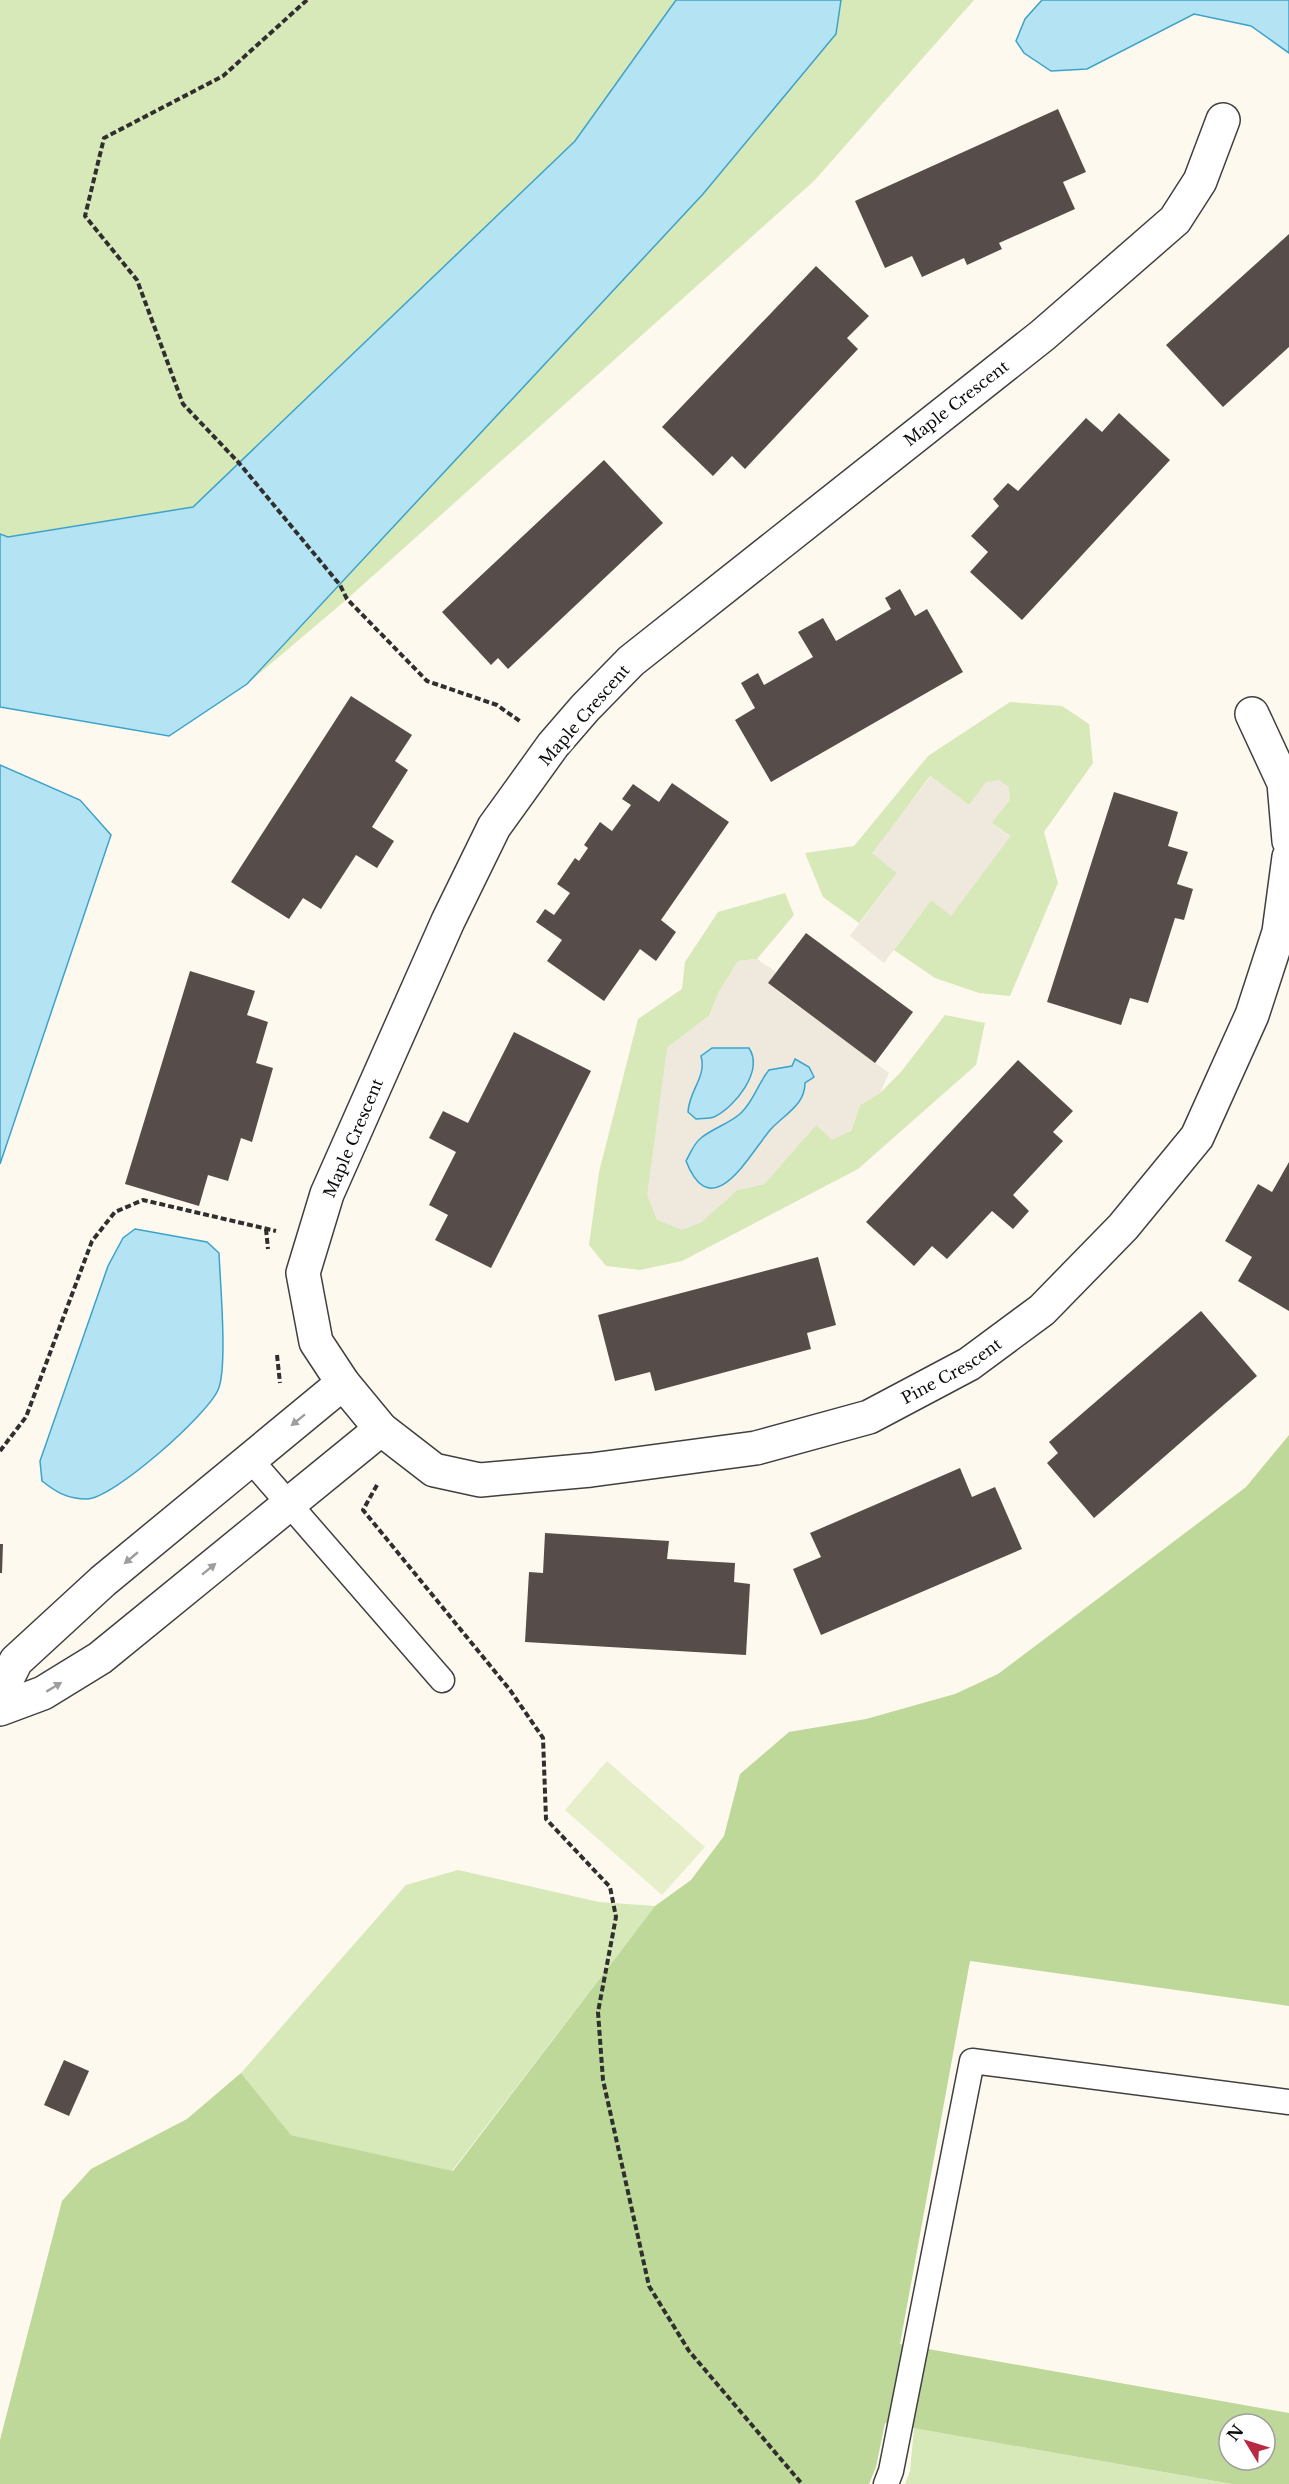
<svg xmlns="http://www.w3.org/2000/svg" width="1289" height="2484" font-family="'Libre Baskerville',serif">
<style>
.green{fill:#d7e8b9}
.forest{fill:#bdd898;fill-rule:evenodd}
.pitch{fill:#e7efca}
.plaza{fill:#eee8dd}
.water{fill:#b4e4f4;stroke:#3da2c9;stroke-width:1.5}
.building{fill:#564d4a}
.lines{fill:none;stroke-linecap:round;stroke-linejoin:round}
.service-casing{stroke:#404040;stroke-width:27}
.minor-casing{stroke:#404040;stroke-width:36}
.path{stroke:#2f2f2f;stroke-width:4;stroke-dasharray:6 3;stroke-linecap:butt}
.service{stroke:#fff;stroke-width:24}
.minor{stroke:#fff;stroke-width:33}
.oneway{fill:#9e9e9e}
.labels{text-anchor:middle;stroke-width:6;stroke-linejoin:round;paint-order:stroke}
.street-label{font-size:16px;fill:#0d0d0d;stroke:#fff}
</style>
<rect width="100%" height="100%" fill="#fef9ee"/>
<g class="green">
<polygon points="0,0 676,0 575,141 193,507 8,537 0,534"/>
<polygon points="841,0 974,0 814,181 347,599 247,684 703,194 835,34"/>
<polygon points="1010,702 1062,706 1089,724 1093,763 1044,832 1058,883 1010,996 979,993 935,978 894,950 931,900 951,915 1010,836 992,823 986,783 969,805 930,776 873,853 897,873 859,923 823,897 805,853 854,846 928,756"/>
<polygon points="785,893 794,915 757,959 738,961 719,992 709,1016 667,1048 700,1223 737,1190 764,1184 816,1125 851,1131 860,1105 880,1093 901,1072 945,1015 985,1023 976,1065 858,1169 682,1261 640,1270 606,1266 589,1245 599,1172 638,1019 682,989 685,962 718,912"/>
<polygon points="458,1870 599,1902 655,1906 452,2171 291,2135 241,2073 406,1885"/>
<polygon points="914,2428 1232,2484 905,2484 910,2471"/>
</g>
<path class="forest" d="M1289,1435V2006L970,1961L900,2344L1289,2413V2484H1232L885,2423L876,2467L869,2484H0V2440L62,2201L91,2169L187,2119L241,2073L291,2135L453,2171L655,1906L691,1880L724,1836L740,1774L789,1732L866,1719L955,1694L998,1674L1246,1487ZM1229,2424H1265V2460H1229Z"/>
<polygon class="pitch" points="607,1761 705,1847 662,1895 565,1810"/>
<g class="plaza">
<polygon points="931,776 969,805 986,782 999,780 1009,787 1010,800 992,823 1010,837 951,916 931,900 884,963 850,936 897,873 872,853"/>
<polygon points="757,959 776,972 768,984 889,1073 880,1093 860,1105 851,1131 832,1140 816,1125 764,1184 737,1190 700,1223 682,1230 657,1220 647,1195 667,1048 709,1016 719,992 738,961"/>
</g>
<g class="water">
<polygon points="676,0 841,0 836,34 703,194 247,684 169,736 0,707 0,534 8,537 193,507 575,141"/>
<polygon points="1042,0 1289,0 1289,53 1251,26 1194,14 1087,69 1051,71 1024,53 1016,41 1025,19"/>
<polygon points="0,765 80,800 111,835 0,1164"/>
<path d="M712,1048H749C764,1071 735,1107 714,1117C709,1119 701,1118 696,1119L688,1112C689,1090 707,1077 701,1056Z"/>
<path d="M795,1059L809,1067L814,1077L805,1083C805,1105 785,1114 771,1129C750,1153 712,1228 686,1161C690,1154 694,1143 701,1138C713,1128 729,1124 741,1113C754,1101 758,1083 769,1070L792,1066Z"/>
<path d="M135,1229L207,1242L219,1253C220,1281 228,1368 218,1390C207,1415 114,1498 87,1499C67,1499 56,1492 42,1481L40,1461L108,1266L123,1238Z"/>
</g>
<g class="building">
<polygon points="1058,109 1086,172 1063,182 1075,209 999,243 1002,249 967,265 964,258 922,277 912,256 885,268 855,201"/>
<polygon points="1289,234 1289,347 1223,407 1166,345"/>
<polygon points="816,266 869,316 847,338 858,349 745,469 732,456 713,476 662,427"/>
<polygon points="1119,413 1170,460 1022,620 970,572 988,552 971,536 999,506 993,499 1008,483 1018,491 1086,418 1102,432"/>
<polygon points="604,460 663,523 508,669 498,658 491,665 442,612"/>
<polygon points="900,589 915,616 927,609 963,672 771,782 735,720 755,708 741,683 758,673 764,685 813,657 798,632 823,618 836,641 891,609 885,598"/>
<polygon points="351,696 412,735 395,761 408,770 372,827 394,841 377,868 356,855 321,909 303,898 289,919 231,882"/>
<polygon points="672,783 729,822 661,920 676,932 656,961 640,949 604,1001 547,961 562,940 536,922 545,909 554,915 570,893 557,884 575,858 579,861 588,848 584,845 600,822 612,831 631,805 622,799 633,784 659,802"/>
<polygon points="1114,792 1178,812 1168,846 1188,852 1177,884 1193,889 1184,920 1175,918 1148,1003 1130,998 1121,1025 1047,1002"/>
<polygon points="806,933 913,1012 875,1063 768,983"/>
<polygon points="190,971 255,991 247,1015 268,1022 256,1063 273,1068 252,1142 241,1138 228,1181 208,1175 199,1206 125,1184"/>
<polygon points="514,1032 591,1071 491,1268 435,1240 448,1215 429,1205 456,1152 429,1138 443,1111 468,1123"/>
<polygon points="1018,1060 1073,1111 1053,1132 1063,1141 1013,1195 1029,1211 1013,1229 992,1211 947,1259 932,1246 914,1266 866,1222"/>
<polygon points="1289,1162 1289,1311 1238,1281 1252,1257 1225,1241 1258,1184 1272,1192"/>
<polygon points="818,1257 836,1325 807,1333 811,1349 655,1391 650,1372 615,1381 598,1315"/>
<polygon points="1201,1311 1257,1376 1094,1518 1047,1463 1058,1453 1049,1442"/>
<polygon points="960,1468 972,1497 995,1487 1022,1549 821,1635 793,1569 821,1557 810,1533"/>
<polygon points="545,1533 669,1541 667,1559 735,1563 734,1582 750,1584 746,1655 525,1642 529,1572 543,1573"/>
<polygon points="0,1544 3,1544 2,1573 0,1573"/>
<polygon points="64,2060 89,2071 69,2116 44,2105"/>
</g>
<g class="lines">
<g class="service-casing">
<g id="service">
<polyline points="250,1459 442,1680"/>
<polyline points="886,2484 891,2471 972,2061 1289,2102"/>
</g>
</g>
<g class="minor-casing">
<g id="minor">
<path id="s1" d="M1223,120L1200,181L1175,220L1043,335L631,661L585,708L553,745L494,827L448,921L327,1194L303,1273L316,1342L343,1383L381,1429L434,1470L480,1480L591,1470L756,1448L869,1417L969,1364L1042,1310L1123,1227L1197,1137L1252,1015L1279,932L1289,857"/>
<polyline points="1252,714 1284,783 1289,841"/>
<polyline points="0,1693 16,1661 103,1581 343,1383"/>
<polyline points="0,1709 43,1693 100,1658 381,1429"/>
</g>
</g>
<g class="path">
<polyline points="307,0 223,76 104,138 85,216 137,280 183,404 239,463 340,585 347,599 427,681 497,705 521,722"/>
<polyline points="266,1229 268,1249"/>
<polyline points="277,1355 280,1383"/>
<polyline points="0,1451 26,1417 92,1241 115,1212 143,1200 276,1231"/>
<polyline points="377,1485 363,1510 510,1690 543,1738 546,1819 610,1887 616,1917 598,2012 603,2080 649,2286 689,2351 802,2484"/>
</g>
<use href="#service" class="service"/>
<use href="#minor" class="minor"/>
</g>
<defs><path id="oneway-solid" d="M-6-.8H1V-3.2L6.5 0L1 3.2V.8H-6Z" transform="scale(1.5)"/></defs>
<g class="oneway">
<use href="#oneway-solid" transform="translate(298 1420) rotate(141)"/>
<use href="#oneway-solid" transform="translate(131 1558) rotate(140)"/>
<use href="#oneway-solid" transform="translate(209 1569) rotate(-39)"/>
<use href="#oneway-solid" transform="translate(54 1687) rotate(-31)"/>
</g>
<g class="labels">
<g class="street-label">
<text transform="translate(956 403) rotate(-38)" y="6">Maple Crescent</text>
<text transform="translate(584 715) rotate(-49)" y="6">Maple Crescent</text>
<text transform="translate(353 1138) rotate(-67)" y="6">Maple Crescent</text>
<text dy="6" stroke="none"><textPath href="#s1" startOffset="2296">Pine Crescent</textPath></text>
</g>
</g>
<g transform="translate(1247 2442) rotate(308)"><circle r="28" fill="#ffffff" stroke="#9e9e9e" stroke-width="1.5"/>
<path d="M0-4.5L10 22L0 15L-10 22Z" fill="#b92941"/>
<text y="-9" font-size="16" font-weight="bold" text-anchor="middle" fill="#0d0d0d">N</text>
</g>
</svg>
